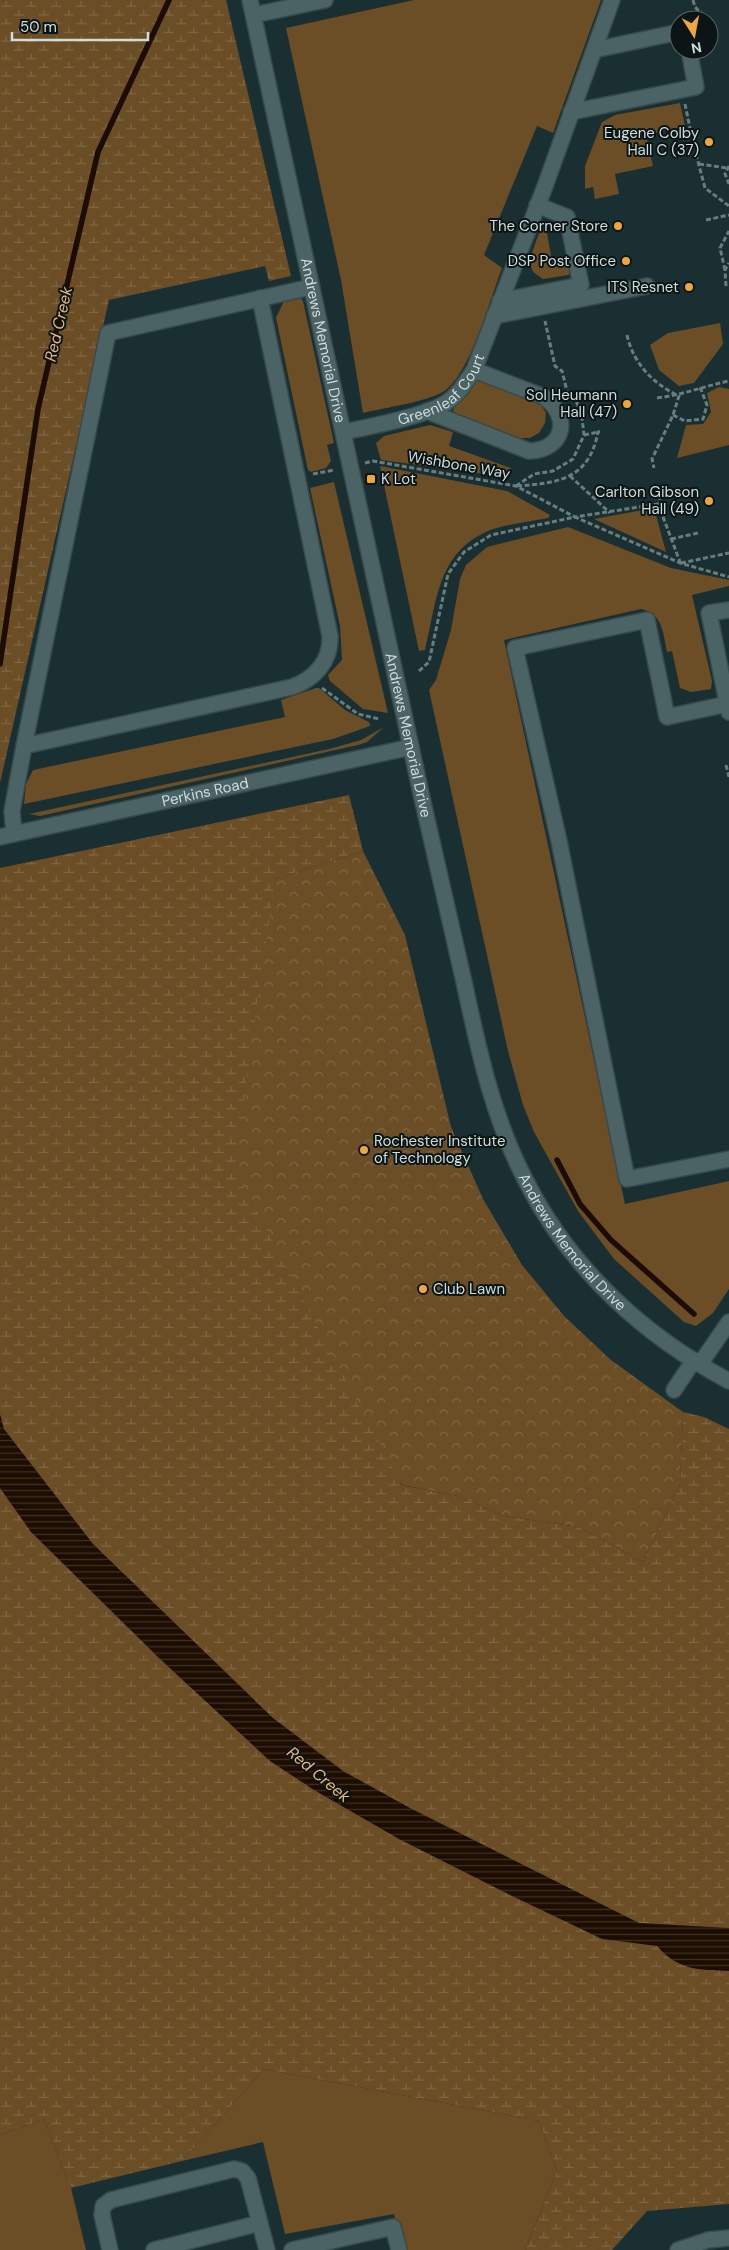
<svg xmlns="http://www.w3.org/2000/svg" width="729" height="2250" font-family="'DM Sans',sans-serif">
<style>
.grass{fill:#6b4e25}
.wetland{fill:url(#wetland-marsh)}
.park{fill:url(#park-crowns)}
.water{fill:url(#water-rules)}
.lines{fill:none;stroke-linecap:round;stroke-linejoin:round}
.stream{stroke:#1d0d00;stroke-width:5.5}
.minor-casing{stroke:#374a4c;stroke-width:18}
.path{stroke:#6a7d7e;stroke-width:3;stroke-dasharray:5 2.5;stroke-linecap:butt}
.minor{stroke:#4b6365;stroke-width:15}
.poi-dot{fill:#efa73d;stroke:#0c1516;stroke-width:2}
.labels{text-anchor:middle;stroke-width:4;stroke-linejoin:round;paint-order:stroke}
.poi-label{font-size:15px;fill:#cedcdc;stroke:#0c1516;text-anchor:end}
.street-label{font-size:15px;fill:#cedcdc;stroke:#0c1516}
.water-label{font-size:16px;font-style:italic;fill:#ecb873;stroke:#0c1516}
</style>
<defs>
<pattern id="wetland-marsh" width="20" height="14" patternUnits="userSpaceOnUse" patternTransform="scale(1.25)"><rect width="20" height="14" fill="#6b4e25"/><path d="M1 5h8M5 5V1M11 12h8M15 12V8" fill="none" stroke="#7f6744"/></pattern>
<pattern id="park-crowns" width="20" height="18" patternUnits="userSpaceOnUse" patternTransform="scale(1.25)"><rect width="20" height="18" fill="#6b4e25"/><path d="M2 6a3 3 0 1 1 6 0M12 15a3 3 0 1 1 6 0" fill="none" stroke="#7f6744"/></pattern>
<pattern id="water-rules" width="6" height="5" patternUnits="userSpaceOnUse" patternTransform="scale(1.25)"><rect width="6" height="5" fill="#1d0d00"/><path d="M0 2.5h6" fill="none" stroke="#3d3025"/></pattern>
</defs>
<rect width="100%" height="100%" fill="#192f31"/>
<g class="grass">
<path d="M414,0H601L553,133L537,126L484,255L502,268C490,299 472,368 447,389C434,401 382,408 363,413L341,280L286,28Z"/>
<polygon points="680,103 685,126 646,135 653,166 615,174 619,194 595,199 593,187 585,189 585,166 602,122 615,115"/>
<polygon points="543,222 545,222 552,261 569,268 569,275 543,279 533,272 529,261"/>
<polygon points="300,297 303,301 334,443 327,445 331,461 326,468 311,472 308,470 276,318 285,299"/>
<polygon points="720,323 723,344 694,383 679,386 659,370 650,345 668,333"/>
<path d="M478,380L540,403L546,413L545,423L539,433L530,438H519L456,414L453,411C454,404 472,387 478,380Z"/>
<polygon points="719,387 729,389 729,445 677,458 686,425 703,424 711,412 707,393"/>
<polygon points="430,425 453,432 449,446 511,468 508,477 381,460 376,443 384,436"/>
<path d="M380,466L507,491L550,515L548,518C529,522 506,524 488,531C437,553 437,602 425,650L419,651Z"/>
<polygon points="334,482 388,713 363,709 330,681 328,675 342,660 340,626 310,488"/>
<polygon points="654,508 666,552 594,519"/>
<path d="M568,527L671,568L729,580V586L692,595L712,681L711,689L691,692L680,688L672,651L667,652C663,633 663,614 641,609L504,640L625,1204L729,1181V1289L713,1313L696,1326L684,1322L614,1259L578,1211L534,1132L523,1105L508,1051L429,690L436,680L451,630L460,579L466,565L487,547Z"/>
<polygon points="316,688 319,688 345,710 369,722 370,726 333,739 24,804 26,784 33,770 285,717 281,700"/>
<polygon points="384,727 367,742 358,745 40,816 29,814 329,749 361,740"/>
<polygon points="264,2069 539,2121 557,2171 525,2250 403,2250 394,2214 285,2234 263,2142 182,2161"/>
<polygon points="44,2119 71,2188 86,2250 0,2250 0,2135"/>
</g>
<g class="wetland">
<polygon points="0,0 226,0 291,276 269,281 265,266 109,300 0,783"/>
<polygon points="349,795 363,851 275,879 401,1485 458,1496 504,1516 579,1527 643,1562 680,1484 683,1412 704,1417 729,1429 729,2204 647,2211 612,2250 525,2250 557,2171 539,2121 264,2069 182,2161 71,2188 44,2119 0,2135 0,868"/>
</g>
<polygon class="park" points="363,851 405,935 451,1127 483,1199 522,1265 564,1316 611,1360 683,1412 680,1484 643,1562 579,1527 504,1516 458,1496 402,1485 234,1169 275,879"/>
<path class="water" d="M0,1414L4,1429L93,1544L273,1718L343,1771L410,1808L639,1923L729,1928V1971C698,1970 678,1970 657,1946L602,1939L508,1894L399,1839L314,1790L270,1761L159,1658L31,1532L0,1488Z"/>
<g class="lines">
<g class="stream">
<polyline points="0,664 38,409 98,152 169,0"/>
<polyline points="557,1160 580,1204 611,1240 694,1314"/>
</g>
<g class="minor-casing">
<g id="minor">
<path id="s1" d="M250,0C308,266 363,532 422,798C436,859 450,921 464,982C479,1052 493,1119 527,1183C571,1269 644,1336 729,1381"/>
<polyline points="254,15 325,0"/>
<polyline points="594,50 679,32"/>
<polyline points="571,112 696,87 689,50"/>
<polyline points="500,301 581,285 567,217 537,205"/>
<polyline points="494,316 647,286"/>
<path d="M427,411L529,451C565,450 571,416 544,397L474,370"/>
<path id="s2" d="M344,432C372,426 422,417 446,403C458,395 466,382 474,370L544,189L612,0"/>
<polyline points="729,610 709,613 729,712"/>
<polyline points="727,704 667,717 647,620 515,648 559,841 627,1179 729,1159"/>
<polyline points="24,746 108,333 311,287"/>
<path d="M14,834L12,811L24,746L292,687C314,679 331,662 330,636L260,298"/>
<path id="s3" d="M0,837L411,747"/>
<polyline points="700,1364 729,1322"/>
<polyline points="674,1390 694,1360"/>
<polyline points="110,2250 102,2215 103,2206 111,2200 234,2169 242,2171 248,2178 267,2250"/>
<polyline points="154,2250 260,2223"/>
<polyline points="292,2250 393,2227 399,2250"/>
<polyline points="678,2250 708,2240 729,2238"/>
</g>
</g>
<g class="path">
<polyline points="693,0 695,7 707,19"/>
<polyline points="685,104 690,128"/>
<polyline points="696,154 705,188 729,206"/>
<polyline points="699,164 727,168"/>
<polyline points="729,166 725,174 729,184"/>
<polyline points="706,220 729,215"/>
<polyline points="725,270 720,248 729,231"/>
<polyline points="726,286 725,270 729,263"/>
<path d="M627,335C633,363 653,384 679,396L673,415L652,459L654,468"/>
<path d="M657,398C682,395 705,386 729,381"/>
<polyline points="673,415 685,421 703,419 707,405 700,387"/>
<polyline points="584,435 598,432"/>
<polyline points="365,463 373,461 516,486 575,517 658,504"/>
<polyline points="313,474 334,470"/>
<polyline points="570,476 610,513"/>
<polyline points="516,486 534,474 553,471 573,459 584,435 582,418 577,403 567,391 562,371 555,366 545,321"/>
<path d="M517,486C559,483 589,479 598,432L602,431"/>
<polyline points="660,495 659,506 680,562"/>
<polyline points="671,539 698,533"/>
<polyline points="681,563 729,553"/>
<polyline points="419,671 429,662 448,574 464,552 491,535 575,517 680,563 729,577"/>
<polyline points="322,688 358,714 379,719"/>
<polyline points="726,765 729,777"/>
</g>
<use href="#minor" class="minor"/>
</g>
<g class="poi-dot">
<circle cx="709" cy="142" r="5"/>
<circle cx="618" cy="226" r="5"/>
<circle cx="626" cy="261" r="5"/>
<circle cx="689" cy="287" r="5"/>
<circle cx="627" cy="404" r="5"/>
<rect x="366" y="474" width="10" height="10" rx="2.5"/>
<circle cx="709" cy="501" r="5"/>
<circle cx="364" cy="1150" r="5"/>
<circle cx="423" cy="1289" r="5"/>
</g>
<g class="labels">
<g class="poi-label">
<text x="699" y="138">Eugene Colby<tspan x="699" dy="17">Hall C (37)</tspan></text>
<text x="608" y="231">The Corner Store</text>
<text x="616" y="266">DSP Post Office</text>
<text x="679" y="292">ITS Resnet</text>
<text x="617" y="400">Sol Heumann<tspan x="617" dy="17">Hall (47)</tspan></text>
<text x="381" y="484" text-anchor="start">K Lot</text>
<text x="699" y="497">Carlton Gibson<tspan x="699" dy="17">Hall (49)</tspan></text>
<text x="374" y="1146" text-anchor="start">Rochester Institute<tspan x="374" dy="17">of Technology</tspan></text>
<text x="433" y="1294" text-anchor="start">Club Lawn</text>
</g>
<g class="street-label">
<text dy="5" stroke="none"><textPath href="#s1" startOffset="348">Andrews Memorial Drive</textPath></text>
<text dy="5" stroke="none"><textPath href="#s2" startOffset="111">Greenleaf Court</textPath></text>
<text transform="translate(459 465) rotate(10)" y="5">Wishbone Way</text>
<text dy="5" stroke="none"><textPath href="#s1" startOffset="752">Andrews Memorial Drive</textPath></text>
<text dy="5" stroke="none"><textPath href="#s3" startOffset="210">Perkins Road</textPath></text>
<text dy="5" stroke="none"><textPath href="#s1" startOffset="1291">Andrews Memorial Drive</textPath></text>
</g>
<g class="water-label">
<text transform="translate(58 324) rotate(-77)" y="6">Red Creek</text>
<text transform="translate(319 1774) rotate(40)" y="6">Red Creek</text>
</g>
</g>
<g transform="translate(694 35) rotate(169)"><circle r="24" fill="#0c1516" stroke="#5a6565"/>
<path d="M0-4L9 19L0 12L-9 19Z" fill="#efa73d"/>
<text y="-8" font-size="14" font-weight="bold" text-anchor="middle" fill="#cedcdc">N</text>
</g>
<path d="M12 32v8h136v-8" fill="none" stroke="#cedcdc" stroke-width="2.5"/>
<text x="20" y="32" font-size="15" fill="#cedcdc" stroke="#0c1516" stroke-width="4" paint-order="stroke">50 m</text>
</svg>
